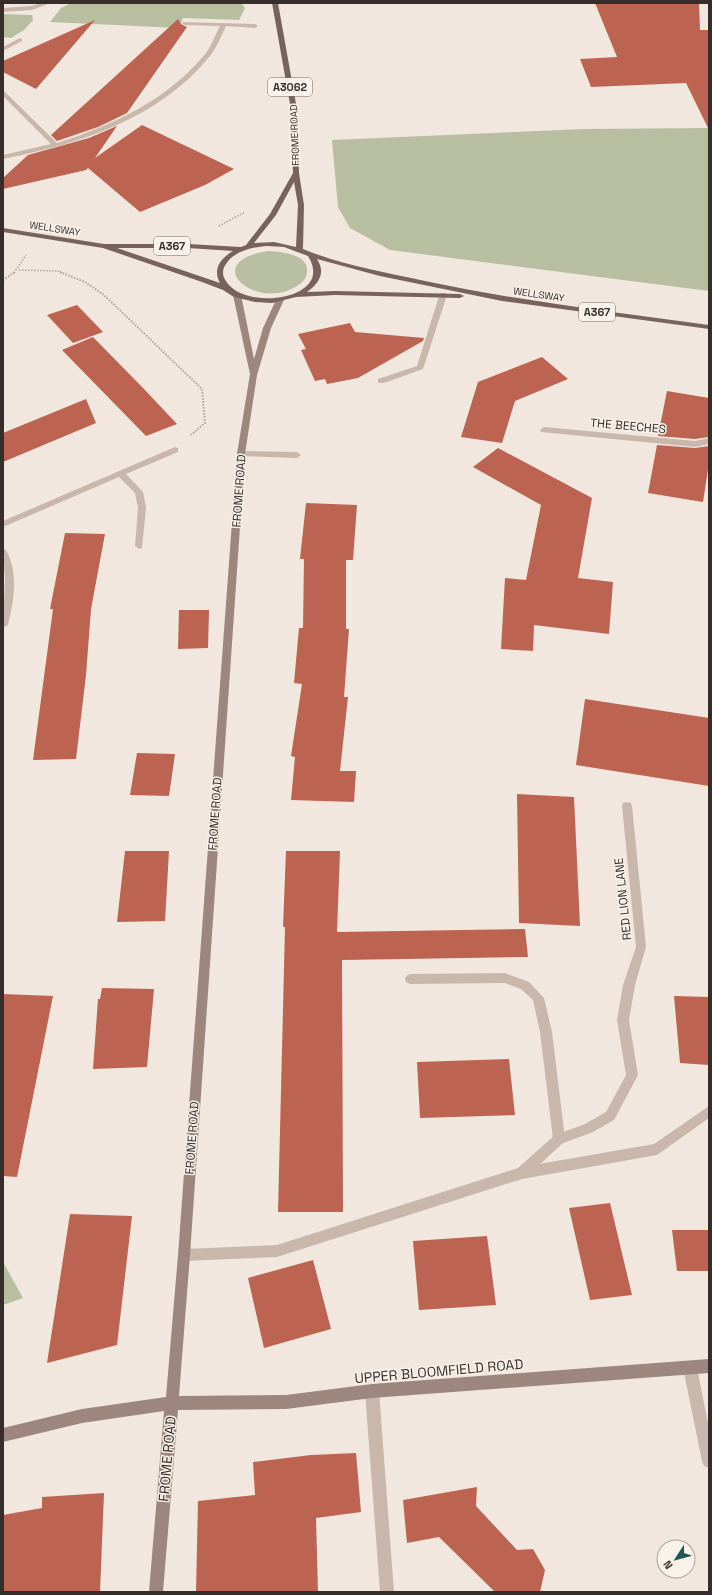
<svg xmlns="http://www.w3.org/2000/svg" width="712" height="1595" font-family="'Space Grotesk',sans-serif">
<style>
.green{fill:#b7bfa0}
.building{fill:#bd6351}
.lines{fill:none;stroke-linecap:round;stroke-linejoin:round}
.path-far1{stroke:#b4a196;stroke-width:1.5;stroke-dasharray:1.5 1.5;stroke-linecap:butt}
.path{stroke:#b4a196;stroke-width:2;stroke-dasharray:1.5 1.5;stroke-linecap:butt}
.lane{fill:#c9b7ac;fill-rule:evenodd}
.street{fill:#c9b7ac;fill-rule:evenodd}
.secondary{fill:#9c867d;fill-rule:evenodd}
.primary{fill:#78635c;fill-rule:evenodd}
.labels{text-anchor:middle;stroke-width:3;stroke-linejoin:round;paint-order:stroke}
.far-street-label{font-size:10px;fill:#372d2a;stroke:#f9f2eb}
.shield{fill:#f9f2eb;stroke:#716864;stroke-width:1}
.shield-label{font-size:11px;font-weight:bold;fill:#372d2a}
.street-label{font-size:12px;fill:#372d2a;stroke:#f9f2eb}
.near-street-label{font-size:14px;fill:#372d2a;stroke:#f9f2eb}
</style>
<rect width="100%" height="100%" fill="#f1e7df"/>
<g class="green">
<polygon points="71,3 132,4 241,3 245,8 239,20 183,18 179,28 50,22 61,8"/>
<polygon points="3,14 32,15 33,20 24,30 11,38 3,37"/>
<polygon points="709,128 709,291 390,250 350,228 338,207 332,140 585,129"/>
<path d="M268,251C281,252 309,254 307,272C307,278 302,283 297,286C255,312 198,262 268,251Z"/>
<polygon points="3,1262 23,1298 3,1305"/>
</g>
<g class="building">
<polygon points="595,3 699,3 700,30 709,30 709,130 686,83 591,87 580,59 617,57"/>
<polygon points="178,19 181,24 187,27 127,113 98,127 57,141 51,135"/>
<polygon points="95,20 36,89 3,72 3,61"/>
<polygon points="142,125 234,169 205,185 140,212 88,168 86,170 3,189 3,178 28,155 89,138 117,126 95,158"/>
<polygon points="77,305 103,332 73,343 47,315"/>
<polygon points="350,323 355,332 424,338 423,341 358,378 327,384 325,379 315,381 301,350 306,349 298,334"/>
<polygon points="93,337 144,389 177,424 146,436 62,350"/>
<polygon points="542,357 568,379 515,401 502,443 461,437 478,382"/>
<polygon points="667,391 709,398 709,437 695,439 658,436"/>
<polygon points="86,399 96,423 3,462 3,433"/>
<polygon points="657,445 695,448 709,446 709,463 703,502 648,493"/>
<polygon points="498,448 592,498 578,578 613,582 609,634 534,625 533,651 501,649 505,578 526,580 541,505 473,467"/>
<polygon points="306,503 357,505 353,560 346,560 346,629 349,629 344,697 348,697 340,771 356,771 354,802 291,800 295,757 291,756 302,684 294,683 299,628 303,628 304,559 300,559"/>
<polygon points="65,533 105,534 91,609 86,675 76,759 33,760 53,609 50,609"/>
<polygon points="179,610 209,610 208,648 178,649"/>
<polygon points="585,699 709,718 709,786 576,765"/>
<polygon points="137,753 175,754 169,796 130,795"/>
<polygon points="517,794 574,797 580,926 519,923"/>
<polygon points="125,851 169,851 165,921 117,922"/>
<polygon points="286,851 340,851 337,932 525,929 528,957 342,960 343,1212 278,1212 285,927 283,927"/>
<polygon points="102,988 154,989 147,1067 93,1069 98,999 100,999"/>
<polygon points="3,994 53,996 17,1177 3,1176"/>
<polygon points="674,996 709,997 709,1065 680,1063"/>
<polygon points="509,1059 515,1115 420,1118 417,1062"/>
<polygon points="610,1203 632,1295 590,1300 569,1208"/>
<polygon points="70,1214 132,1216 117,1345 47,1363"/>
<polygon points="672,1230 709,1230 709,1271 677,1271"/>
<polygon points="487,1236 496,1305 419,1310 413,1241"/>
<polygon points="313,1260 331,1329 264,1348 248,1278"/>
<polygon points="356,1453 361,1512 316,1518 318,1592 196,1592 198,1501 255,1495 253,1462 311,1455"/>
<polygon points="477,1487 476,1506 517,1550 533,1549 545,1570 540,1592 495,1592 439,1537 407,1543 403,1500"/>
<polygon points="104,1493 100,1592 3,1592 3,1515 42,1508 42,1497"/>
</g>
<g class="lines">
<g class="path-far1">
<polyline points="219,226 245,212"/>
<polyline points="19,270 58,271 62,273"/>
<polyline points="14,273 26,255"/>
</g>
<g class="path">
<polyline points="60,272 85,282 104,295 202,389 205,423 191,435"/>
<polyline points="3,280 15,272"/>
</g>
<g class="lane">
<polygon points="440,293 446,293 447,295 423,369 384,383 378,383 378,379 417,366"/>
<polygon points="241,451 297,452 301,455 297,458 238,456 238,452"/>
<polygon points="505,973 529,982 544,998 552,1032 565,1139 563,1143 559,1145 555,1143 553,1139 540,1032 533,1000 521,989 505,983 410,984 406,982 405,979 406,976 410,974"/>
<polygon points="709,1106 709,1118 657,1155 522,1179 518,1177 516,1173 518,1169 522,1167 654,1144"/>
<polygon points="372,1384 377,1386 379,1391 394,1592 380,1592 365,1391 367,1386"/>
</g>
<g class="street">
<polygon points="41,3 50,3 32,10 3,12 3,8 31,6"/>
<path d="M183,22L255,24L258,26L255,28L226,26C221,36 217,47 210,56C159,119 79,144 3,159V155L51,144L3,96V90L57,143C113,125 168,100 206,53C212,45 215,35 220,26L185,25L182,23Z"/>
<polygon points="20,38 22,39 22,41 3,51 3,47"/>
<polygon points="544,427 695,441 709,438 709,444 695,447 541,432 540,430"/>
<polygon points="175,447 178,448 178,452 126,474 143,492 146,508 142,548 139,549 135,546 138,508 135,493 119,477 3,527 3,521"/>
<path d="M3,549L6,550C19,574 14,600 8,625L3,628L5,579Z"/>
<polygon points="627,802 631,803 632,806 646,947 635,985 629,1020 638,1075 614,1120 593,1132 563,1143 526,1177 522,1179 277,1257 184,1261 180,1259 178,1255 180,1251 184,1249 277,1245 518,1168 555,1135 585,1124 606,1112 626,1075 617,1020 623,985 636,947 622,806 623,803"/>
<polygon points="690,1361 695,1363 697,1368 709,1428 709,1468 704,1466 702,1461 683,1368 685,1363"/>
</g>
<polygon class="secondary" points="234,293 240,293 241,295 254,359 263,328 276,300 280,298 284,300 271,328 257,375 245,454 190,1255 179,1396 286,1395 372,1384 709,1359 709,1373 372,1398 286,1409 178,1410 163,1592 149,1592 164,1411 82,1423 3,1442 3,1428 82,1409 166,1397 178,1255 237,454 250,374 233,295"/>
<path class="primary" d="M272,3H278L296,104L299,173L304,205L303,249C342,265 384,272 425,281C519,301 614,312 709,325V329L502,301L380,276L317,259C326,273 319,283 307,292L335,291L460,294L464,296L460,298L335,295L296,297L272,303L255,302L234,297L223,290L202,282L103,248L3,232V228L104,244H188L241,247L246,245L270,214L293,173L290,104ZM294,182L298,205L296,247L274,242L254,243L276,215ZM267,246L284,247L308,256C336,300 244,312 226,281C222,276 222,269 226,264C234,251 253,247 267,246ZM117,248H188L233,251C221,258 212,269 220,283Z"/>
</g>
<g class="labels">
<g class="far-street-label">
<text transform="translate(294 135) rotate(-92)" y="4">FROME ROAD</text>
<text transform="translate(55 228) rotate(9)" y="4">WELLSWAY</text>
<text transform="translate(539 294) rotate(8)" y="4">WELLSWAY</text>
</g>
<g class="shield">
<rect x="268" y="78" width="44" height="18" rx="3"/>
<rect x="154" y="237" width="36" height="18" rx="3"/>
<rect x="579" y="303" width="36" height="18" rx="3"/>
</g>
<g class="shield-label">
<text x="290" y="91">A3062</text>
<text x="172" y="250">A367</text>
<text x="597" y="316">A367</text>
</g>
<g class="street-label">
<text transform="translate(628 426) rotate(5)" y="4">THE BEECHES</text>
<text transform="translate(239 491) rotate(-86)" y="4">FROME ROAD</text>
<text transform="translate(215 814) rotate(-86)" y="4">FROME ROAD</text>
<text transform="translate(623 899) rotate(-96)" y="4">RED LION LANE</text>
<text transform="translate(192 1138) rotate(-86)" y="4">FROME ROAD</text>
</g>
<g class="near-street-label">
<text transform="translate(439 1371) rotate(-5)" y="5">UPPER BLOOMFIELD ROAD</text>
<text transform="translate(167 1459) rotate(-85)" y="5">FROME ROAD</text>
</g>
</g>
<rect width="712" height="1595" fill="none" stroke="#372d2a" stroke-width="8"/>
<g transform="translate(676 1559) rotate(234)"><circle r="19" fill="#f9f2eb" stroke="#aba39e"/>
<path d="M0-3L7 15L0 10L-7 15Z" fill="#225655"/>
<text y="-6" font-size="11" font-weight="bold" text-anchor="middle" fill="#372d2a">N</text>
</g>
</svg>
